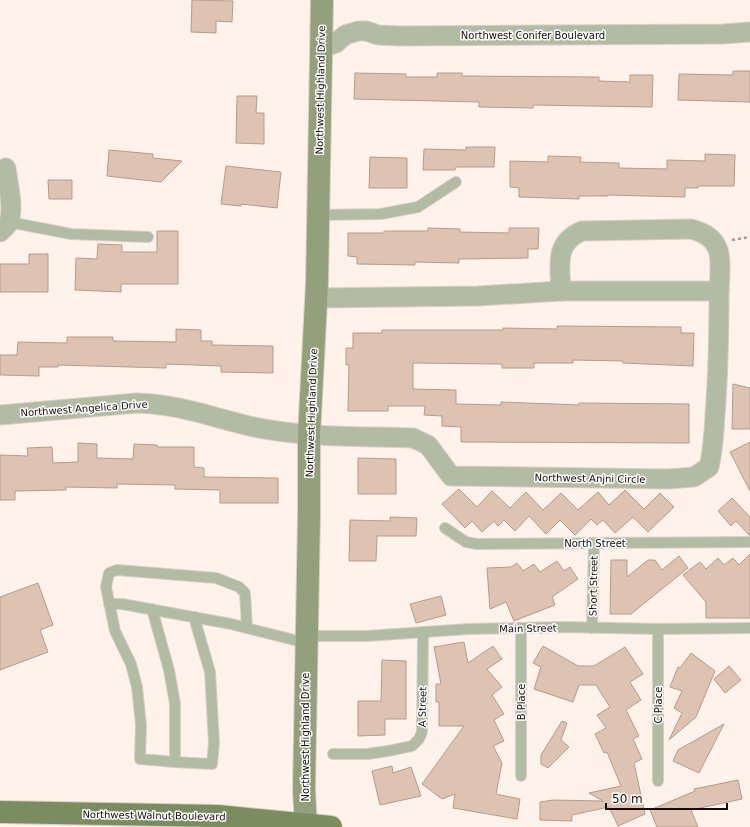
<svg xmlns="http://www.w3.org/2000/svg" width="750" height="827" font-family="'DejaVu Sans',sans-serif">
<style>
.building{fill:#dec3b2;stroke:#b69b8b}
.lines{fill:none;stroke-linecap:round;stroke-linejoin:round}
.lane-casing{stroke:#d9cdc6;stroke-width:12}
.street-casing{stroke:#d9cdc6;stroke-width:21}
.secondary-casing{stroke:#d9cdc6;stroke-width:24}
.primary-casing{stroke:#d9cdc6;stroke-width:24}
.path{stroke:#a39892;stroke-width:2.5;stroke-dasharray:3 3;stroke-linecap:butt}
.lane{stroke:#b2bca4;stroke-width:10}
.street{stroke:#b2bca4;stroke-width:19}
.secondary{stroke:#92a07c;stroke-width:22}
.primary{stroke:#7b8c60;stroke-width:22}
.labels{text-anchor:middle;stroke-width:3;stroke-linejoin:round;paint-order:stroke}
.street-label{font-size:10px;fill:#140b06;stroke:#fff}
</style>
<rect width="100%" height="100%" fill="#fef2eb"/>
<g class="building">
<polygon points="192,0 233,1 232,22 216,21 216,33 191,32"/>
<polygon points="733,71 750,71 750,102 678,100 679,74 733,75"/>
<polygon points="355,73 406,74 406,77 437,77 437,73 462,73 462,76 599,77 599,81 630,82 630,75 653,75 652,107 533,105 533,108 479,107 479,102 354,99"/>
<polygon points="237,96 257,96 256,113 264,113 264,144 236,143"/>
<polygon points="466,147 495,147 494,167 456,167 455,170 423,170 424,149 466,150"/>
<polygon points="109,150 153,154 153,158 182,161 161,182 107,176"/>
<polygon points="705,154 735,155 734,186 698,186 698,188 685,188 685,197 608,195 608,196 579,196 579,199 519,197 519,188 510,187 510,161 548,162 548,156 581,157 580,162 619,163 619,168 667,169 667,160 705,161"/>
<polygon points="370,157 407,158 407,188 369,188"/>
<polygon points="226,166 281,172 277,208 241,204 241,206 221,204"/>
<polygon points="48,180 72,180 72,199 49,199"/>
<polygon points="428,228 460,229 460,232 509,233 509,228 539,228 538,249 528,249 528,258 459,259 459,263 415,262 415,265 357,264 357,257 348,256 348,233 384,233 384,231 428,231"/>
<polygon points="157,231 178,231 178,284 121,284 121,292 75,290 76,258 97,259 98,244 122,245 122,252 157,252"/>
<polygon points="29,254 48,254 48,292 0,292 0,264 29,264"/>
<polygon points="557,326 681,327 681,333 694,333 693,366 623,363 623,361 573,360 573,363 534,363 534,368 502,368 502,364 413,363 413,389 456,390 456,404 501,405 501,402 579,405 579,403 689,404 689,443 461,442 461,427 442,426 442,416 424,415 425,406 388,406 388,411 348,411 349,365 346,365 346,348 353,348 353,333 382,333 382,330 503,330 503,328 557,329"/>
<polygon points="176,329 201,330 201,341 212,341 212,345 273,346 273,373 221,372 221,366 166,364 166,368 58,365 58,367 39,367 39,376 0,375 0,355 17,355 18,342 67,343 67,337 113,337 113,341 176,342"/>
<polygon points="733,384 750,388 750,429 732,429"/>
<polygon points="750,442 750,491 730,452"/>
<polygon points="78,443 97,444 97,458 133,459 134,444 157,445 157,447 194,447 194,467 204,468 204,477 278,478 278,503 220,503 220,490 175,489 175,485 117,484 117,488 66,487 66,490 15,491 15,500 0,500 0,455 28,456 27,448 52,447 53,463 78,462"/>
<polygon points="358,458 396,459 396,494 358,494"/>
<polygon points="459,489 477,507 492,491 510,508 526,492 543,510 561,493 578,510 598,492 609,505 625,490 644,509 660,493 674,507 648,532 633,517 615,533 603,520 597,525 591,519 575,535 560,520 546,534 529,516 515,531 504,520 498,526 494,521 482,532 472,521 465,528 442,504"/>
<polygon points="732,498 750,517 750,536 736,521 731,526 718,511"/>
<polygon points="390,517 417,518 416,536 377,536 376,561 349,561 350,520 390,521"/>
<polygon points="750,554 750,618 706,618 706,602 683,575 700,562 706,569 718,558 724,565 733,558 739,565"/>
<polygon points="679,556 688,568 631,614 610,614 611,560 627,560 627,577 648,560 655,560 662,570"/>
<polygon points="557,561 564,571 570,567 578,579 552,597 555,605 514,621 506,602 490,609 487,568 511,567 517,563 523,571 534,564 540,572"/>
<polygon points="38,583 53,625 40,630 48,652 0,670 0,597"/>
<polygon points="441,596 446,615 416,623 410,604"/>
<polygon points="464,642 468,663 493,646 502,659 487,669 502,687 492,695 504,714 494,720 504,741 493,746 502,763 496,794 520,799 517,819 453,808 455,794 442,799 422,784 464,726 439,726 439,702 436,702 436,684 441,684 434,647"/>
<polygon points="543,646 578,666 594,666 625,647 643,674 630,682 641,700 626,710 639,736 633,739 642,759 634,763 645,814 618,826 609,807 572,815 572,821 540,820 540,802 553,800 603,801 589,793 621,786 607,752 604,753 595,734 606,728 597,715 610,707 596,685 579,685 573,702 534,689 541,667 533,663"/>
<polygon points="691,653 715,671 696,717 669,740 682,713 674,708 682,691 670,687 678,667 680,668"/>
<polygon points="382,660 406,661 406,719 385,719 385,735 358,736 358,701 381,701"/>
<polygon points="729,666 741,680 725,693 714,679"/>
<polygon points="562,721 567,723 561,740 569,747 548,768 541,764 541,755"/>
<polygon points="724,724 699,773 673,761 678,750"/>
<polygon points="392,766 393,773 411,767 421,796 380,805 372,771"/>
<polygon points="738,780 742,799 691,810 698,827 657,827 650,810 695,791 694,789"/>
</g>
<g class="lines">
<g class="lane-casing">
<g id="lane">
<polyline points="318,215 381,214 418,207 456,182"/>
<polyline points="9,222 71,234 148,237"/>
<polyline points="445,528 466,542 477,544 750,542"/>
<polyline points="109,604 122,604 231,624 306,643"/>
<polyline points="152,609 169,670 175,704 175,762"/>
<polyline points="194,617 210,672 214,743 212,764 175,762 140,759 141,725 137,687 131,664 115,631 106,587 109,573 117,570 216,578 239,587 245,593 247,628"/>
<polyline points="521,628 521,776"/>
<polyline points="592,628 594,543"/>
<polyline points="658,629 658,781"/>
<polyline points="306,636 367,636 468,629 565,627 658,629 750,628"/>
<polyline points="333,754 367,754 388,751 412,746 419,739 422,732 423,633"/>
</g>
</g>
<g class="street-casing">
<g id="street">
<polyline points="321,48 336,43 345,35 358,31 366,31 378,35 401,36 723,34 750,32"/>
<path d="M 0,232 C 3,229 7,226 9,222 C 14,208 8,183 6,168"/>
<polyline points="316,298 478,296 561,291 719,291"/>
<path d="M 0,415 L 137,403 C 179,404 214,418 254,427 C 306,438 360,436 413,438 L 428,445 L 451,476 L 668,479 L 694,477 L 709,467 C 713,450 714,433 715,415 C 718,376 719,336 719,296 C 719,285 722,260 718,250 C 714,238 703,232 691,229 L 582,231 C 554,243 560,265 561,291"/>
</g>
</g>
<g class="secondary-casing">
<polyline id="secondary" points="306,827 304,789 309,516 309,435 317,283 322,0"/>
</g>
<g class="primary-casing">
<polyline id="primary" points="0,812 218,816 331,827"/>
</g>
<polyline class="path" points="732,240 750,237"/>
<use href="#lane" class="lane"/>
<use href="#street" class="street"/>
<use href="#secondary" class="secondary"/>
<use href="#primary" class="primary"/>
</g>
<g class="labels">
<g class="street-label">
<text x="533" y="39">Northwest Conifer Boulevard</text>
<text transform="translate(320 90) rotate(-89)" y="4">Northwest Highland Drive</text>
<text transform="translate(84 408) rotate(-4)" y="4">Northwest Angelica Drive</text>
<text transform="translate(311 413) rotate(-88)" y="4">Northwest Highland Drive</text>
<text transform="translate(590 478) rotate(1)" y="4">Northwest Anjni Circle</text>
<text x="595" y="547">North Street</text>
<text transform="translate(593 586) rotate(-89)" y="4">Short Street</text>
<text transform="translate(528 628) rotate(-1)" y="4">Main Street</text>
<text transform="translate(521 702) rotate(-90)" y="4">B Place</text>
<text transform="translate(658 705) rotate(-90)" y="4">C Place</text>
<text transform="translate(422 707) rotate(-89)" y="4">A Street</text>
<text transform="translate(305 737) rotate(-90)" y="4">Northwest Highland Drive</text>
<text transform="translate(154 815) rotate(1)" y="4">Northwest Walnut Boulevard</text>
</g>
</g>
<path d="M606 803v6h121v-6" fill="none" stroke="#140b06" stroke-width="2"/>
<text x="612" y="803" font-size="12" fill="#140b06" stroke="#ffffff" stroke-width="3" paint-order="stroke">50 m</text>
</svg>
